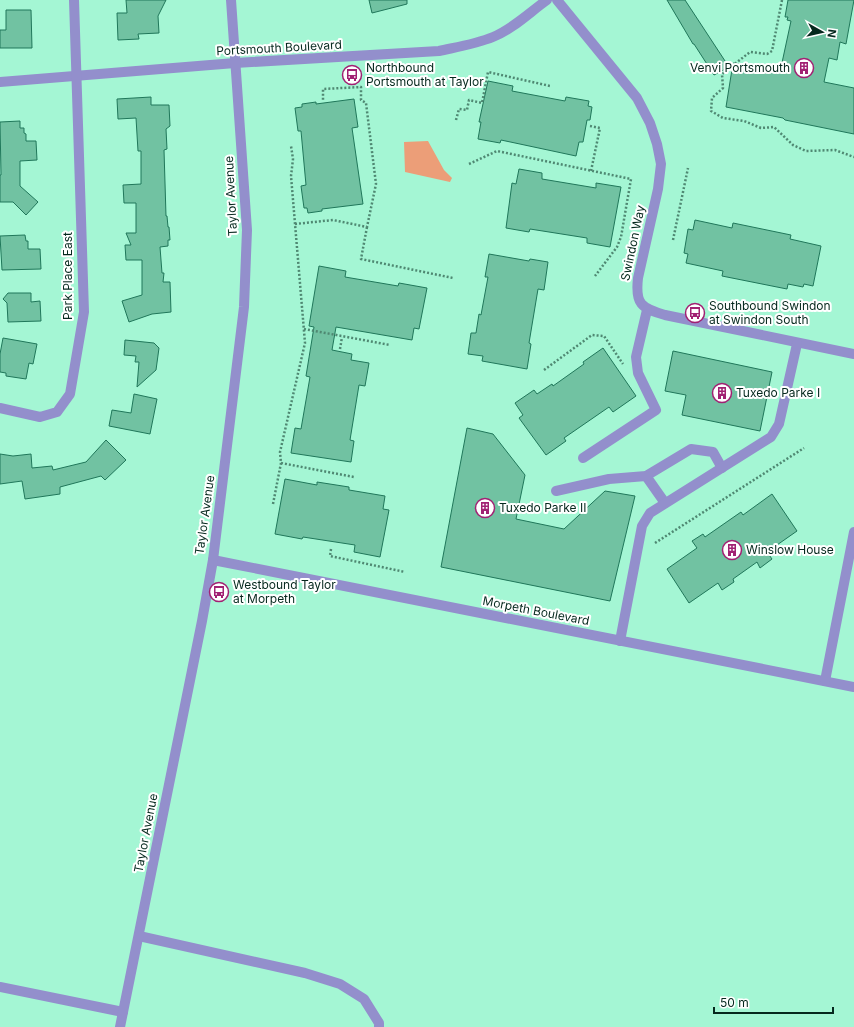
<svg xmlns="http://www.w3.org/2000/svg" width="854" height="1027" font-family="Inter,sans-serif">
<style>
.green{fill:#ec9e78}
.building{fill:#71c2a2;stroke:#20775a}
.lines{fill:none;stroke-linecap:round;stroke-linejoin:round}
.path{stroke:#4f8872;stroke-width:2.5;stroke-dasharray:2 2;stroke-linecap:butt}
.minor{stroke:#938fcc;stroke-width:10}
.labels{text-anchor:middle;stroke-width:4;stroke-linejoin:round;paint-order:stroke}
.street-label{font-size:12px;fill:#05281d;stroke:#fff}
.poi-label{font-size:12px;fill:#05281d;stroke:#fff;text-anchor:start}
</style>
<rect width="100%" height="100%" fill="#a4f6d4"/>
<polygon class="green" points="428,141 444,170 452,178 450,182 405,172 404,142"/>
<g class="building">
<polygon points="126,0 166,0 158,16 159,33 138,34 139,39 118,40 117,13 127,13"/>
<polygon points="369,0 407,0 407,4 372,13"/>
<polygon points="667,0 685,0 729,67 714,75 694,44 693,44"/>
<polygon points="788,0 854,0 846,44 840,42 837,60 829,58 824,82 854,88 854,134 785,120 783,118 726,107 733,63 780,72 791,21 787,20 788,17 785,17"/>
<polygon points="6,10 31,10 32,48 0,48 0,30 6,30"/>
<polygon points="488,81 513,86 512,91 565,101 566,97 589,101 588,106 592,107 590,120 587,120 583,142 579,142 576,156 501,140 500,143 478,139 481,122 479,122"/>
<polygon points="151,97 151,105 169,105 170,126 166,129 167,149 164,150 166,216 167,216 168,227 169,227 170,240 168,240 168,246 160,247 162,273 164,273 163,282 170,282 171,312 152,314 129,322 122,301 142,295 142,260 126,260 125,245 131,245 126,233 136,233 136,203 124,203 123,185 141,184 141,151 138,151 136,118 118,119 117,99"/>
<polygon points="354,99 358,127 352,128 363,204 322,209 322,211 308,213 307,208 304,208 301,186 306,185 301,131 298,131 295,108 302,107 302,104 316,102 316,104"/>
<polygon points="20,121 20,128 24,128 24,133 26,134 26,141 36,141 37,160 20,161 20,186 38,202 26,215 13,202 0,202 0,175 1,175 0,122"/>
<polygon points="519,169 542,173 542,179 596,188 596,183 621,187 610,247 587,243 587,238 530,229 529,232 506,228 512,183 516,184"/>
<polygon points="695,220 732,228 733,223 791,235 790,239 821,246 813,286 804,284 803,287 788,284 787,289 722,276 723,271 686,263 688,254 684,253 688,229 693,230"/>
<polygon points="25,235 26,241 28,241 28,249 40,249 41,269 2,270 0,236"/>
<polygon points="489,254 529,261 530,259 548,262 544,290 538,289 529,343 531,344 527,369 482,361 483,356 468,354 471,333 476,333 479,314 481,315 488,277 485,277"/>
<polygon points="319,266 346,271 345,277 398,286 399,283 427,288 419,329 414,328 412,340 336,327 332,350 352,354 351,360 369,363 365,386 359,385 350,440 354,441 351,462 291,453 295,428 301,429 310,377 306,376 314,327 309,326"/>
<polygon points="8,293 31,293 31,302 40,301 41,321 8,322 7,303 3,299"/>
<polygon points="3,338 37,344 33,364 29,363 26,379 6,376 6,373 0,372 0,354"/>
<polygon points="125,340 154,343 159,348 156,370 137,387 139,362 135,362 136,356 124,355"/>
<polygon points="603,348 636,396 613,412 609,407 564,438 566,441 546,455 519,418 523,415 515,403 534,390 537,394 552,384 553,386 584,364 583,362"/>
<polygon points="673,351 772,372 760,431 682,415 686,395 665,391"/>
<polygon points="134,394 157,399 150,434 109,426 112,410 131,413"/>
<polygon points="467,428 493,434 525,475 516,519 564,529 605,491 635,496 610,601 441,567"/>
<polygon points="106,440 126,460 105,480 101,476 60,487 60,494 25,499 22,481 0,484 0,454 13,456 31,454 32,468 52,466 53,470 86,462"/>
<polygon points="285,479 317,485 317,482 349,487 349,490 385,496 383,509 389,510 380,557 354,552 355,545 303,537 302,539 275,534"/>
<polygon points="772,494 797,531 767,552 772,559 760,568 757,562 733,579 734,582 722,590 718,583 689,603 667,569 697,548 692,541 703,534 705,537 741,512 743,515"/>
</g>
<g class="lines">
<g class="path">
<polyline points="782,0 772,51 767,54 750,52 722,74 723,88 712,98 711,111 723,118 744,121 761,128 774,127 793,145 806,151 835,150 854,157"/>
<polyline points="456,120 459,109 467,110 469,100 482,103 488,72 550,86"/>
<polyline points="590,126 600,128 591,171"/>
<polyline points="469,164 497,151 631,179 621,237 617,247 595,276"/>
<polyline points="295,224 333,220 367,227 376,184 366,103 361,100 361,87 323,89 323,100"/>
<polyline points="367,227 361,259 453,278"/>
<polyline points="673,240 688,168"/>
<polyline points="304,329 390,345"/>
<polyline points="340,349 342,337"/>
<polyline points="544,370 592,335 604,336 623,364"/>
<polyline points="281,463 354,477"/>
<polyline points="273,504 281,463 280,452 305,343 291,176 293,159 291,146"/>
<polyline points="655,543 804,448"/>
<polyline points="331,549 330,556 405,572"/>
</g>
<g class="minor">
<path d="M 557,0 L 637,98 L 650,123 L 657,144 L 661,164 L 658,189 L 638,278 C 635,304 641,308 665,315 L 854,354"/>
<path d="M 0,82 L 235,63 L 439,51 C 457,47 476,44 493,37 C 513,29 530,12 547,0"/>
<polyline points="0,408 40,417 57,412 70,394 84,312 74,0"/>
<polyline points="583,458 656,410 638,373 636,357 647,310"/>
<polyline points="646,476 665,503"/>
<polyline points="556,491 609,479 646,476 691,449 713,452 722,468"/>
<polyline points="213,560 854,687"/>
<polyline points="620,641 642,526 650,513 771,437 779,424 797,344"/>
<polyline points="825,681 854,532"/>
<polyline points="139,936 305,973 340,984 364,999 379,1023 379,1027"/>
<polyline points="0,987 123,1012"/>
<polyline points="120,1027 202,621 213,560 244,307 247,230 231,0"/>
</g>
</g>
<defs>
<g id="building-ring" transform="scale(1)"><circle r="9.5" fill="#fff" stroke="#a12173" stroke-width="1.5"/><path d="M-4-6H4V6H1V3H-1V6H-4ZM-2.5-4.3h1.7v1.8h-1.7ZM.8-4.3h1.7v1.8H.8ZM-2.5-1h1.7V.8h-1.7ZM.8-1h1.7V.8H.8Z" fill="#a12173"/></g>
<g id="bus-ring" transform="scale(1)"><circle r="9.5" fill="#fff" stroke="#a12173" stroke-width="1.5"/><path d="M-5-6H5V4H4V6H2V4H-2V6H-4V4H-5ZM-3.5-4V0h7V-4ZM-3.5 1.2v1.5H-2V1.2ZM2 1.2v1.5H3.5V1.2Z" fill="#a12173"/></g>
</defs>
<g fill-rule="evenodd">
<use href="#building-ring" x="804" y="68"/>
<use href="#bus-ring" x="352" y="75"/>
<use href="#bus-ring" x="695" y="313"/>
<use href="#building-ring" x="722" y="393"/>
<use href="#building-ring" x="485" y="508"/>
<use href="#building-ring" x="732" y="550"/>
<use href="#bus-ring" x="219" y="592"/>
</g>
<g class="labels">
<g class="street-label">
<text transform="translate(279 48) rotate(-3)" y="4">Portsmouth Boulevard</text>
<text transform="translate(231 196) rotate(-93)" y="4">Taylor Avenue</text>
<text transform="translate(633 243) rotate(-78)" y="4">Swindon Way</text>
<text transform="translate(68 276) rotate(-90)" y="4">Park Place East</text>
<text transform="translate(205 515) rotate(-82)" y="4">Taylor Avenue</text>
<text transform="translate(536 611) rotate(11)" y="4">Morpeth Boulevard</text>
<text transform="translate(146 833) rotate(-79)" y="4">Taylor Avenue</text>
</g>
<g class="poi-label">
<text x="366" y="72">Northbound<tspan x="366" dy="14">Portsmouth at Taylor</tspan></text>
<text x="790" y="72" text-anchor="end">Venvi Portsmouth</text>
<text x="709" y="310">Southbound Swindon<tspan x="709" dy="14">at Swindon South</tspan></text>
<text x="736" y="397">Tuxedo Parke I</text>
<text x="499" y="512">Tuxedo Parke II</text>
<text x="746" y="554">Winslow House</text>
<text x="233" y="589">Westbound Taylor<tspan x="233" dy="14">at Morpeth</tspan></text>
</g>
</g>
<g transform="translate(822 32) rotate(98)" stroke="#ffffff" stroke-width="3" paint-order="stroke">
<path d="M0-3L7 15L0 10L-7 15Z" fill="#05281d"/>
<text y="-6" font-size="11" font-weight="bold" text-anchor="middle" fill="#05281d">N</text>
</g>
<path d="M714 1007v6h119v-6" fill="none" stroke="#05281d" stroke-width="2"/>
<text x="720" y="1007" font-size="12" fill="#05281d" stroke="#ffffff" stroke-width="3" paint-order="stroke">50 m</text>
</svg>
